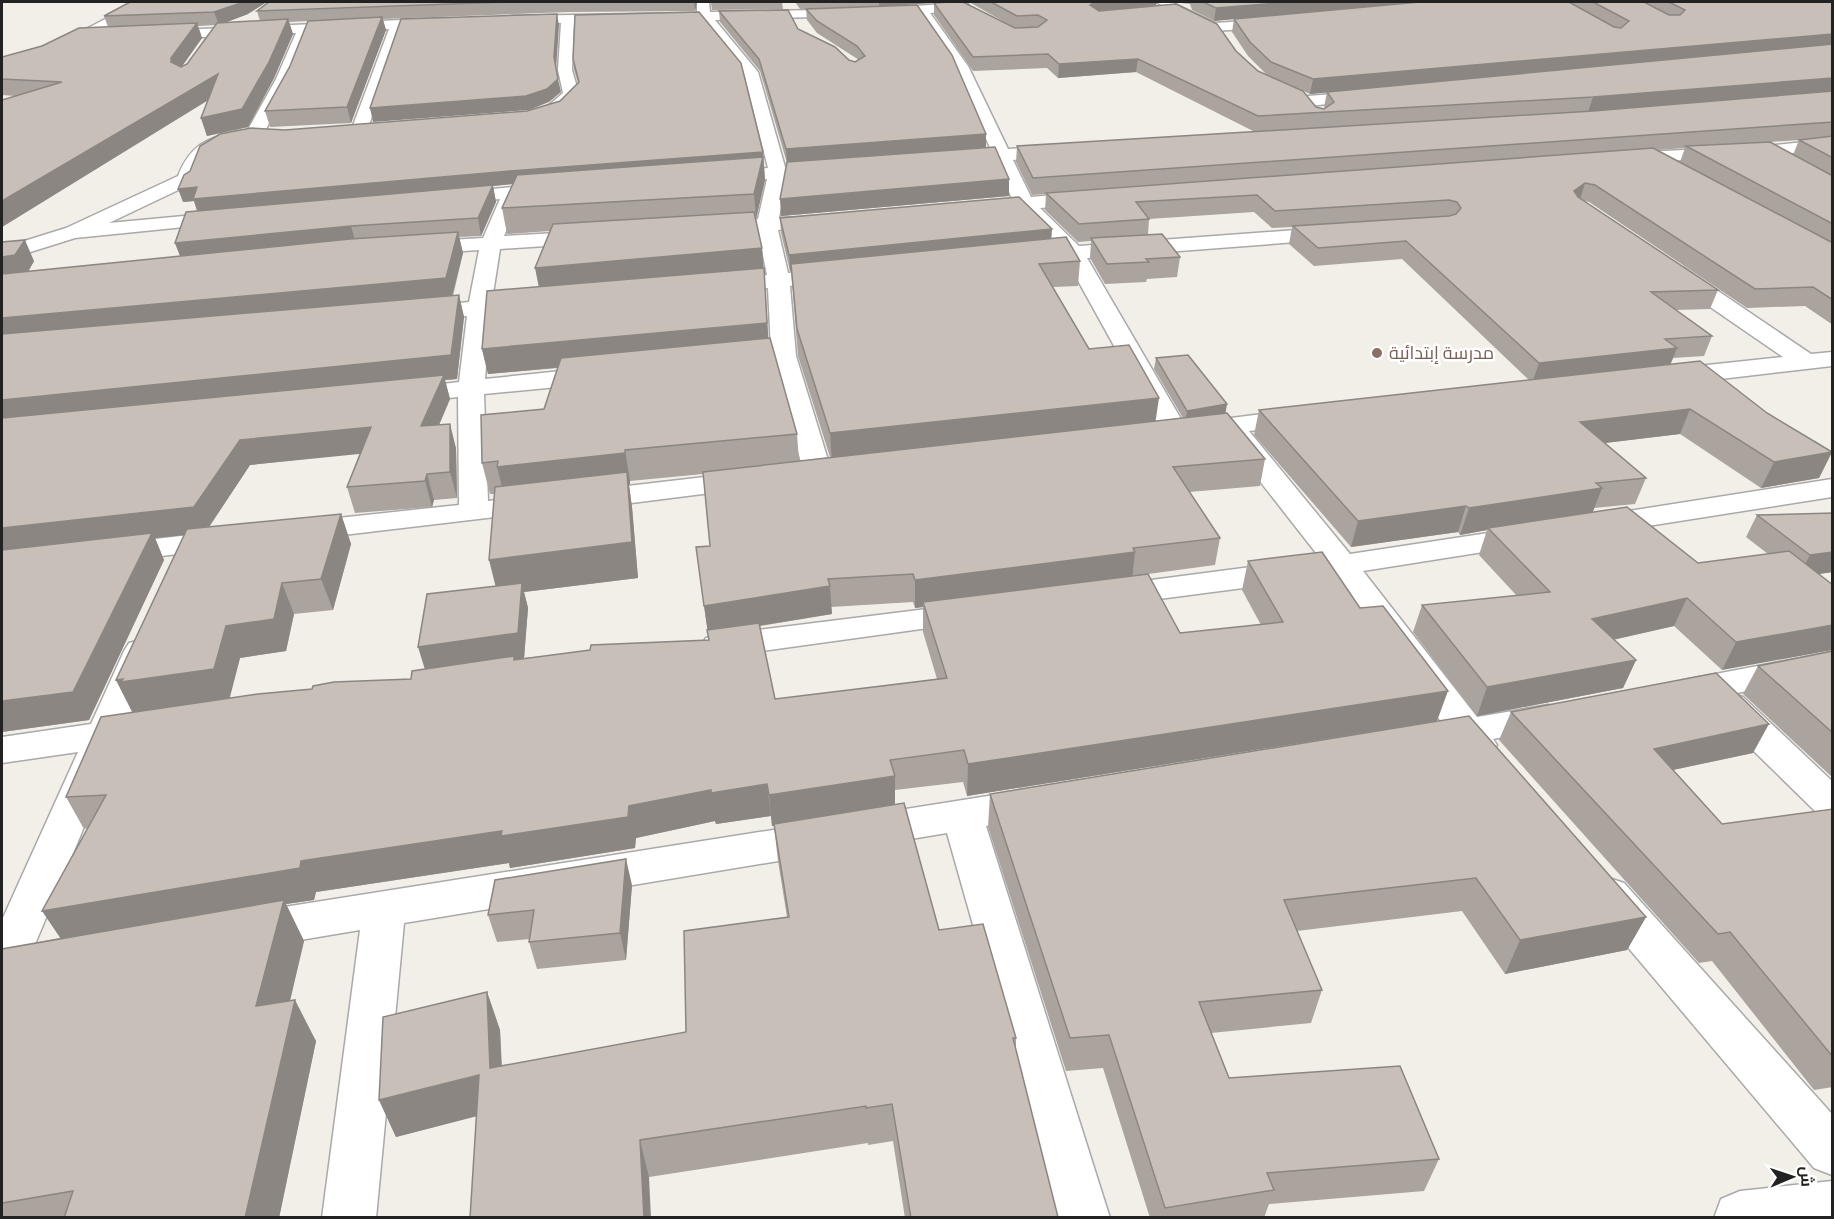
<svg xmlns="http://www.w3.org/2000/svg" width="1834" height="1219" font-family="Signika,Cairo,sans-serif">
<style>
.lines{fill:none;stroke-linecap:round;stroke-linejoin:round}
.street-casing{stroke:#a9a9a9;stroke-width:3}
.street{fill:#fff;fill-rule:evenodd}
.wall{fill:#aba49e;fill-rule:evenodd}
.shaded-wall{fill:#8b8681}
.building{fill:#c7bfb8;stroke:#8b8681;stroke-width:1.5}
.education-dot{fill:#8d6e63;stroke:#fff;stroke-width:2}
.labels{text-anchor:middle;stroke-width:5;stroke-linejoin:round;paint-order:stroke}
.far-education-label{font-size:18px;fill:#785e54;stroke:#fff;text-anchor:start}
</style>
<rect width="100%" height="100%" fill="#f2efe9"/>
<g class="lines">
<g class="street-casing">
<g id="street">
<polygon points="138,2 153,2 48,60 2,73 2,64 38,54"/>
<path d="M 697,2 L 709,2 L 710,12 L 879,9 L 966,2 L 970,7 L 969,10 L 930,13 L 968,66 L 1008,149 L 1062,146 L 1071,151 L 1062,156 L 1013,160 L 1031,197 L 1089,192 L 1099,198 L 1089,204 L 1040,208 L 1079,246 L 1336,227 L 1343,229 L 1346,233 L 1343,237 L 1336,239 L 1087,258 L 1184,424 L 1302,409 L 1311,411 L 1315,417 L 1311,423 L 1249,431 L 1350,554 L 1528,527 L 1539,530 L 1543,536 L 1539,542 L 1528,545 L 1363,571 L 1477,717 L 1548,705 L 1561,708 L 1566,717 L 1561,726 L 1493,739 L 1497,745 L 1491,754 C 1477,758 1468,759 1459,746 L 1436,750 L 1423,746 L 1417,737 L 1423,728 L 1442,723 L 1334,576 L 1113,605 L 1102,602 L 1097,595 L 1102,588 L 1113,585 L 1320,558 L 1223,434 C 1204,437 1183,442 1165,438 L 1066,259 L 1021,260 L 1017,256 L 1021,252 L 1057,248 L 1020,210 L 975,211 L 972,207 L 975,203 L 1012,199 L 996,161 L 954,163 L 945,158 L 954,153 L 991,150 L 954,66 L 918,14 L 715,20 L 758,72 L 785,167 L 828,164 L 837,169 L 828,174 L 786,178 L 779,218 L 833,216 L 836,220 L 833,224 L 778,230 L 788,273 L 836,268 L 844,270 L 847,275 L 844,280 L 790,286 L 796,356 L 832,473 L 828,479 L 818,482 L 808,479 L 804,473 L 774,364 L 732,368 L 723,366 L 720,361 L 723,356 L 771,350 L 768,288 L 721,293 L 713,291 L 710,286 L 713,281 L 767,275 L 758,231 L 713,235 L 706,233 L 703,229 L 706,225 L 713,223 L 758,219 L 767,179 L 721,183 L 712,177 L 721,171 L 768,168 L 744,73 L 701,20 L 574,23 L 572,70 L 579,94 C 568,108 549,122 531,117 L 529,114 L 531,111 L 548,106 L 563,93 L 558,70 L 561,23 L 511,24 L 504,20 L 511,16 L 697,13 Z"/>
<polygon points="1156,2 1171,2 1215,23 1277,19 1284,23 1277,27 1214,31"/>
<polygon points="445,18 452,22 450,25 402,28 368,128 360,133 352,128 389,29 310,32 292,79 264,133 255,138 246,133 276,79 296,33 158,39 151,35 158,31"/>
<polygon points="1371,91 1377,93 1379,96 1377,99 1308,106 1300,101 1308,96"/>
<path d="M 238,131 L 244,132 L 247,136 L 244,140 L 210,152 L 193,183 L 109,223 L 227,212 L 234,214 L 237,218 L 234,222 L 75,238 L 2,261 L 2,248 L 66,228 L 178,176 C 190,145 207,138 238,131 Z"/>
<polygon points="1832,139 1832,149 1767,156 1622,163 1613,158 1622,153 1767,146"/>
<polygon points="553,183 560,185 562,189 560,193 520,198 504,236 592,231 599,233 602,237 599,241 592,243 500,249 492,300 529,296 537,298 540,303 537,308 490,313 485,379 600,367 609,370 613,375 609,380 600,383 484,394 488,501 536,496 546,499 551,505 546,511 301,540 290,537 286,531 290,525 301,522 459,505 458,397 403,403 394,400 390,395 394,390 459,382 467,316 419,320 411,318 407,313 411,308 469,302 479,250 416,254 409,252 406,248 409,244 416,242 483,238 500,199 449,204 442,202 439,198 442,194"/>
<polygon points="1676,266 1684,268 1811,354 1832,352 1832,366 1670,385 1661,382 1657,377 1661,372 1670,369 1783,357 1668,278 1665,273 1668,268"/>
<polygon points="748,472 758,475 762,481 758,487 584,509 574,506 569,500 574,494 584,491"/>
<polygon points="1832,479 1832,497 1597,534 1586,531 1582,525 1586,519 1597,516"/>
<polygon points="223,531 234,533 238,540 234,547 113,562 102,560 97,553 102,546 113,544"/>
<polygon points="967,604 979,607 984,614 979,621 718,657 706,654 701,646 706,638 718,635"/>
<polygon points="141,640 153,643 158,651 130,718 138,717 151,721 157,730 151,739 118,746 25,968 18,981 2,987 2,920 78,752 2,763 2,737 91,724 124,651 129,643"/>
<polygon points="1832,652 1832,674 1732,694 1743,697 1832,781 1832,819 1818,814 1717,715 1712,706 1718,697 1684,704 1671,700 1666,692 1671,684 1684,680"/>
<polygon points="1033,789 1047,794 1053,804 1047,814 986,826 1110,1218 1056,1218 947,833 404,923 376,1218 322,1218 360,930 252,948 237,943 230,930 237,917 252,912"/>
<polygon points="1609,878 1624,883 1832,1114 1832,1175 1814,1168 1594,907 1588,895 1594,883"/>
<polygon points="1832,1181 1832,1218 1714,1218 1721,1199 1740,1191"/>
</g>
</g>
<use href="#street" class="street"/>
</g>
<g class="wall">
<path d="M 130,2 L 248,14 L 224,23 L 260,21 L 257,11 L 269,2 L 697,2 L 695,11 L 568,12 L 383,19 L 386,30 L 351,123 L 270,127 L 265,111 L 290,66 L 308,21 L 289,22 L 293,34 L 274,78 L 248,127 L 207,136 L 201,118 L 208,100 L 2,227 L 2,100 L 15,96 L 2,95 L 2,57 L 108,27 L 104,16 ZM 216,25 L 187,64 L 182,66 L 202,38 L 198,26 Z"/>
<polygon points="711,2 782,2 783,9 712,10"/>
<polygon points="795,2 944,2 885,6 986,148 1009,179 1009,196 781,216 787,163 760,71 720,22 719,11 798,29 849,60 855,62 859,60 817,33 807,20 806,9 846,8 800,9"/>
<path d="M 969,2 L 1157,2 L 1156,5 L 1236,51 L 1258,71 L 1268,76 L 1248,56 L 1232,32 L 1234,19 L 1250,17 L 1214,21 L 1192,10 L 1190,4 L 1171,2 L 1833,2 L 1833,325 L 1805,306 L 1747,308 L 1589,202 L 1585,201 L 1718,290 L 1710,309 L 1676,310 L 1712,336 L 1704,356 L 1673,358 L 1670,364 L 1767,413 L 1832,452 L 1819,478 L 1761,488 L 1680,434 L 1605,443 L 1646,478 L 1635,504 L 1594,508 L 1593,512 L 1698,563 L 1768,554 L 1746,537 L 1757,515 L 1833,513 L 1833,572 L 1818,574 L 1722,670 L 1674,626 L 1613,640 L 1636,660 L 1623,688 L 1477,716 L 1413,632 L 1422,605 L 1517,596 L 1479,555 L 1487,530 L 1460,535 L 1458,532 L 1351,547 L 1254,435 L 1259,410 L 1529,380 L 1402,259 L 1314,266 L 1289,244 L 1292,227 L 1272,228 L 1254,212 L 1149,219 L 1148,235 L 1180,257 L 1177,277 L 1147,279 L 1146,282 L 1105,284 L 1090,258 L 1091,241 L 1078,242 L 1045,210 L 1046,194 L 1032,195 L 1016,162 L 1017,146 L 1255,132 L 1136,72 L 1058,78 L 1047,68 L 973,71 L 934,15 L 934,3 L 1015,28 ZM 1281,81 L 1310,94 L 1327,92 L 1324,107 L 1325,108 L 1324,109 L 1316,107 ZM 1799,140 L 1793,155 L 1756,143 ZM 1685,148 L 1680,162 L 1657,150 Z"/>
<path d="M 573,59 L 763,152 L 765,180 L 756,219 L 762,248 L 768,338 L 797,434 L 799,461 L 830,457 L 798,356 L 791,270 L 790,271 L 781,233 L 780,218 L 1051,238 L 1080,261 L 1078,286 L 1053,287 L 1089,349 L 1156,421 L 1183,418 L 1154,369 L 1156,358 L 1227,404 L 1225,413 L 1265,459 L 1260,486 L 1189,492 L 1220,538 L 1215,565 L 1148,574 L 1180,633 L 1261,625 L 1242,590 L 1248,561 L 1360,608 L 1437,721 L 1646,917 L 1627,950 L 1505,974 L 1462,911 L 1297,931 L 1322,990 L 1311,1023 L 1211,1033 L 1229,1078 L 1439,1159 L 1424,1191 L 1269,1204 L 1264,1218 L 1150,1218 L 1103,1068 L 1066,1071 L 988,827 L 990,794 L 1337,737 L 967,796 L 963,782 L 895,790 L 895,804 L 939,930 L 1016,1038 L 1016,1049 L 1058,1218 L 905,1218 L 893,1141 L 868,1145 L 868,1143 L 649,1177 L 476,1116 L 396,1137 L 379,1100 L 487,992 L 500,1030 L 502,1066 L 686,1032 L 787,917 L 778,861 L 774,826 L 772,826 L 771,816 L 716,824 L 715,821 L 636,838 L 635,848 L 510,868 L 509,863 L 316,892 L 314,900 L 286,904 L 304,941 L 290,1001 L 316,1041 L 279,1218 L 2,1218 L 2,949 L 60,938 L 88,828 L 84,829 L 66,797 L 132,712 L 116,680 L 185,535 L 155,538 L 164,560 L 89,720 L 2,732 L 2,242 L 34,261 L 28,272 L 180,256 L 175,243 L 197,211 L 194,201 L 183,202 L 285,130 L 527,111 L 560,101 L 578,83 L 574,70 ZM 513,184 L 502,208 L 507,234 L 550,231 L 539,287 L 482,349 L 488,374 L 558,368 L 544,409 L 482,463 L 490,494 L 494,494 L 496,586 L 425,669 L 411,679 L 229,698 L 240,658 L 286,651 L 294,614 L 333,610 L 351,544 L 341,514 L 209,527 L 250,465 L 360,453 L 347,487 L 355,513 L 432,507 L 434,500 L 457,498 L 456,448 L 439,425 L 450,399 L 445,380 L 457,379 L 464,317 L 459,295 L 453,296 L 463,253 L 459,237 L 481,236 L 496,202 L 493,186 ZM 703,474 L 710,546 L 696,547 L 709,640 L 524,658 L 528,608 L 524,592 L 638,578 L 632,507 L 629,485 L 630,484 L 630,481 ZM 913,602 L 915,608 L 923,607 L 923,632 L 937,679 L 775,699 L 760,626 L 832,614 L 831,607 Z"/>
<polygon points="1833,651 1833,778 1743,694 1758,666"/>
<polygon points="1511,712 1753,753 1673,770 1722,824 1833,809 1833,1087 1814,1090 1712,961 1699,963 1499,740"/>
<polygon points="632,885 626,960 537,969 529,942 530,939 497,942 488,915"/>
</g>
<g class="shaded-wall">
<polygon points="244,2 267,2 248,14 219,25 214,12"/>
<polygon points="694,2 697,2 695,11"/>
<polygon points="879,2 944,2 879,7"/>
<polygon points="1095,2 1157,2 1156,5 1098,11 1090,5"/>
<polygon points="1290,2 1424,2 1214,21 1216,8"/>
<polygon points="557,14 559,25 556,70 554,57"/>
<polygon points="382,17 386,30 351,123 347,107"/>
<polygon points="288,19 293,34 274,78 248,127 207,136 201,118"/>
<polygon points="197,23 202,38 176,75 171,58"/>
<polygon points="1833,34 1832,47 1310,94 1313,79"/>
<polygon points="1138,59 1136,72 1058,78 1059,64"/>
<polygon points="218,74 223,91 2,227 2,201"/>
<polygon points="1833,78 1833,91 1588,112 1593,97"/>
<polygon points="558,79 561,92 549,102 529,110 373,122 370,108"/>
<polygon points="986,134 986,148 787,164 786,149"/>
<polygon points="763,152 765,180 756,219 754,194 513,184 493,186 496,202 481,236 478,218 198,213 194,201 183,202 178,189 197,187 510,171"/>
<polygon points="1009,179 1009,196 781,216 780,199"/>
<polygon points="1585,183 1580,200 1574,191"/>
<polygon points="351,226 356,244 182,261 175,243"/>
<polygon points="1052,229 1051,244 790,271 789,255"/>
<polygon points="458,232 463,253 451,300 2,342 2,318"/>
<polygon points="25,240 34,261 25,277 2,279 2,257"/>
<polygon points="762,248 764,273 540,293 535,268"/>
<polygon points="764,268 769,348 488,374 482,349"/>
<polygon points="459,295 464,317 457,379 445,380 450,399 428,451 421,426 2,426 2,400"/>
<polygon points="1677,348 1669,368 1532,383 1539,363"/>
<polygon points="1159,398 1155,425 832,462 830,433"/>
<polygon points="1227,404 1225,416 1185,423 1187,411"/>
<polygon points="1690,409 1680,434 1571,447 1580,422"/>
<polygon points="450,424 456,448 457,498 450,472"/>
<polygon points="371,427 379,452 250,465 205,533 155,538 164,560 89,720 2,732 2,528 240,440"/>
<polygon points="625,450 630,481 630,484 629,485 632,507 638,578 524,592 528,608 524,659 426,673 418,647 498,596 489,560 505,499 497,467"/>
<polygon points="1832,452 1819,478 1761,488 1774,462"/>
<polygon points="427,474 434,500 432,507 425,481"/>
<polygon points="1602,488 1592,514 1488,528 1487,530 1460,535 1469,508"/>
<polygon points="1466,506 1458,532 1351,547 1358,521"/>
<polygon points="341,514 351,544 333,610 321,579"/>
<polygon points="1135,552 1132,580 923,602 923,607 915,608 915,580"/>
<polygon points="1833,552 1833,572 1798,577 1810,555"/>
<polygon points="282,583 294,614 286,651 240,658 229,701 133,713 116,680 226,626"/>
<polygon points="830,586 832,614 708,634 704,606"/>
<polygon points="1687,598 1674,626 1580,647 1592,619"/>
<polygon points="1833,625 1833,650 1722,670 1736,642"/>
<polygon points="1636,660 1623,688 1477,716 1487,687"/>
<polygon points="1448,691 1437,721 967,796 968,764"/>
<polygon points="1769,724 1753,753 1639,777 1654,749"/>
<polygon points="895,776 895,807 772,826 769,795"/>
<polygon points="767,784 771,816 716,824 715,821 636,838 635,848 510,868 509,863 316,892 314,900 286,904 304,941 279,1047 256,1006 63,942 42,911 301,861 629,806 711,790"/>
<polygon points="626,859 632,885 626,960 620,933"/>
<polygon points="1646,917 1627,950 1505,974 1520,940"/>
<polygon points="487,992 500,1030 503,1105 490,1068"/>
<polygon points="295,1000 316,1041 279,1218 245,1218"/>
<polygon points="479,1075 493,1112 396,1137 379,1100"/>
<polygon points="640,1140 649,1177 651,1218 644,1218"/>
</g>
<g class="building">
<polygon points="130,2 244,2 214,12 104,16"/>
<polygon points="269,2 507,2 257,11"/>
<polygon points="951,2 963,2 1015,28 1038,27 1047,20 1038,15 1017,16 991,2 1095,2 1090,5 1099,11 1176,4 1217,24 1236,51 1258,71 1303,91 1316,107 1324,109 1334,102 1327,92 1833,44 1833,78 1593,97 1258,116 1138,59 1059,64 1048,54 973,57 934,3"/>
<polygon points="1203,2 1290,2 1216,8"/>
<polygon points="1420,2 1569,2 1614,27 1621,28 1629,21 1593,2 1644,2 1669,15 1680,15 1685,10 1669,2 1833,2 1833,34 1313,79 1271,62 1250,42 1234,19"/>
<polygon points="917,5 952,55 986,134 786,149 759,59 719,11 788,10 798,29 835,47 849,60 855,62 865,56 857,46 817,21 806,9"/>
<polygon points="699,12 741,63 763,152 510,171 193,199 197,187 178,189 184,175 190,171 200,146 220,134 251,128 285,130 527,111 560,101 579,82 573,59 575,15"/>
<polygon points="557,14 554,57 558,79 547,89 526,96 370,108 401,19"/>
<polygon points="382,17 347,107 265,111 290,66 308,21"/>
<polygon points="288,19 269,62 242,109 201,118 218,74 2,201 2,100 62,82 2,79 2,57 42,46 79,28 197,23 171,58 171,62 181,67 187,64 217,23"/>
<polygon points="1833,91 1833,122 1033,178 1017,146 1593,111"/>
<polygon points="1833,136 1833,158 1799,140"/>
<polygon points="1770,142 1833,176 1833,224 1686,146"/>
<polygon points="995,147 1009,179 780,199 787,162"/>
<polygon points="1653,148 1833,243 1833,300 1813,287 1755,289 1595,185 1585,183 1574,191 1578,197 1718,290 1651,292 1712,336 1665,339 1677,348 1539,363 1406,241 1318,248 1293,226 1449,216 1456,214 1461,208 1457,202 1449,200 1275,211 1257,195 1136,202 1149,219 1079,224 1046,193"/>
<polygon points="763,157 754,194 502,208 517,175"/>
<polygon points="493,185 478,218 351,226 175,243 186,212"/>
<polygon points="1019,197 1052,229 789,255 780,218"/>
<polygon points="754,212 762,248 535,268 553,224"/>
<polygon points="458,232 446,278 2,318 2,274 350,239"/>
<polygon points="1162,234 1180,257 1146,259 1149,262 1107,264 1091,238"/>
<polygon points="1066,237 1080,261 1039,264 1089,349 1129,345 1159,398 830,433 797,329 791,264"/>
<polygon points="25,240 15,255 2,257 2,242"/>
<polygon points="764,268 767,323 482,349 487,291"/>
<polygon points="459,295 451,355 2,400 2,334"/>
<polygon points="770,338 797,434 625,450 625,453 497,467 498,461 482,463 481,415 544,409 561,358"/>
<polygon points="1188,355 1227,404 1187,411 1156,358"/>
<polygon points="1700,361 1767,413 1832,452 1774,462 1690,409 1580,422 1646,478 1596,483 1602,488 1469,508 1466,506 1358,521 1259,410"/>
<polygon points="444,375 421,426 450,424 450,472 427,474 425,481 347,487 371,427 240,440 194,507 2,528 2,418"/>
<polygon points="1227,413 1265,459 1173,467 1220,538 1133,548 1135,552 915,580 913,574 828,579 830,586 704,606 696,547 710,546 703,472"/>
<polygon points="627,472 632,542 489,560 495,487"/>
<polygon points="1627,507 1698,563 1789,551 1833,585 1833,625 1736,642 1687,598 1592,619 1636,660 1487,687 1422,605 1550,592 1488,528"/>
<polygon points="1833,513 1833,552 1810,555 1757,515"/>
<polygon points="341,514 321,579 282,583 274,619 226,626 214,669 121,682 123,679 116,680 187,529"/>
<polygon points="152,533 73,692 2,701 2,550"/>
<polygon points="1322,552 1360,608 1383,606 1448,691 968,764 964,750 890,760 895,776 769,795 767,784 711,793 711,790 629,806 628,817 501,836 502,831 301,861 300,868 42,911 106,795 66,797 101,717 258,694 312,689 313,686 334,682 411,679 412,671 514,656 514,660 590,650 591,645 709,640 707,630 759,623 775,699 947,678 923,602 1148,574 1180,633 1283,622 1248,561"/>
<polygon points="522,583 518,633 418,647 427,594"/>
<polygon points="1833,651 1833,733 1758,666"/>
<polygon points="1716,673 1769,724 1654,749 1722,824 1833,809 1833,1057 1730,932 1718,934 1511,712"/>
<polygon points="1469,716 1646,917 1520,940 1476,878 1284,900 1322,990 1199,1002 1229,1078 1400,1066 1439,1159 1267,1173 1274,1190 1165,1208 1109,1035 1070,1038 990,794"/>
<polygon points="904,803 939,930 983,924 1016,1038 1013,1038 1058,1217 911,1218 892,1104 866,1108 866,1106 640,1140 644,1218 470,1218 479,1075 379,1100 383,1017 487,992 490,1068 686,1032 684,931 789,917 774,824"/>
<polygon points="626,859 620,933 529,942 534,910 488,915 495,880"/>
<polygon points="284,900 256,1006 295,1000 245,1218 64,1218 73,1191 2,1203 2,949"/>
</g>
<circle class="education-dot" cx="1377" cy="353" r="6"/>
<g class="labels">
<g class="far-education-label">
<text x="1389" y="359">مدرسة إبتدائية</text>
</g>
</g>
<rect width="1834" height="1219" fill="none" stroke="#222222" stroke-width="6"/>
<g transform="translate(1792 1177) rotate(88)" stroke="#ffffff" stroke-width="4.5" paint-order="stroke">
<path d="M0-4.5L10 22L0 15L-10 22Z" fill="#222222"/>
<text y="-9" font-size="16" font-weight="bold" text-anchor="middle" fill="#222222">ش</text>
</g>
</svg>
